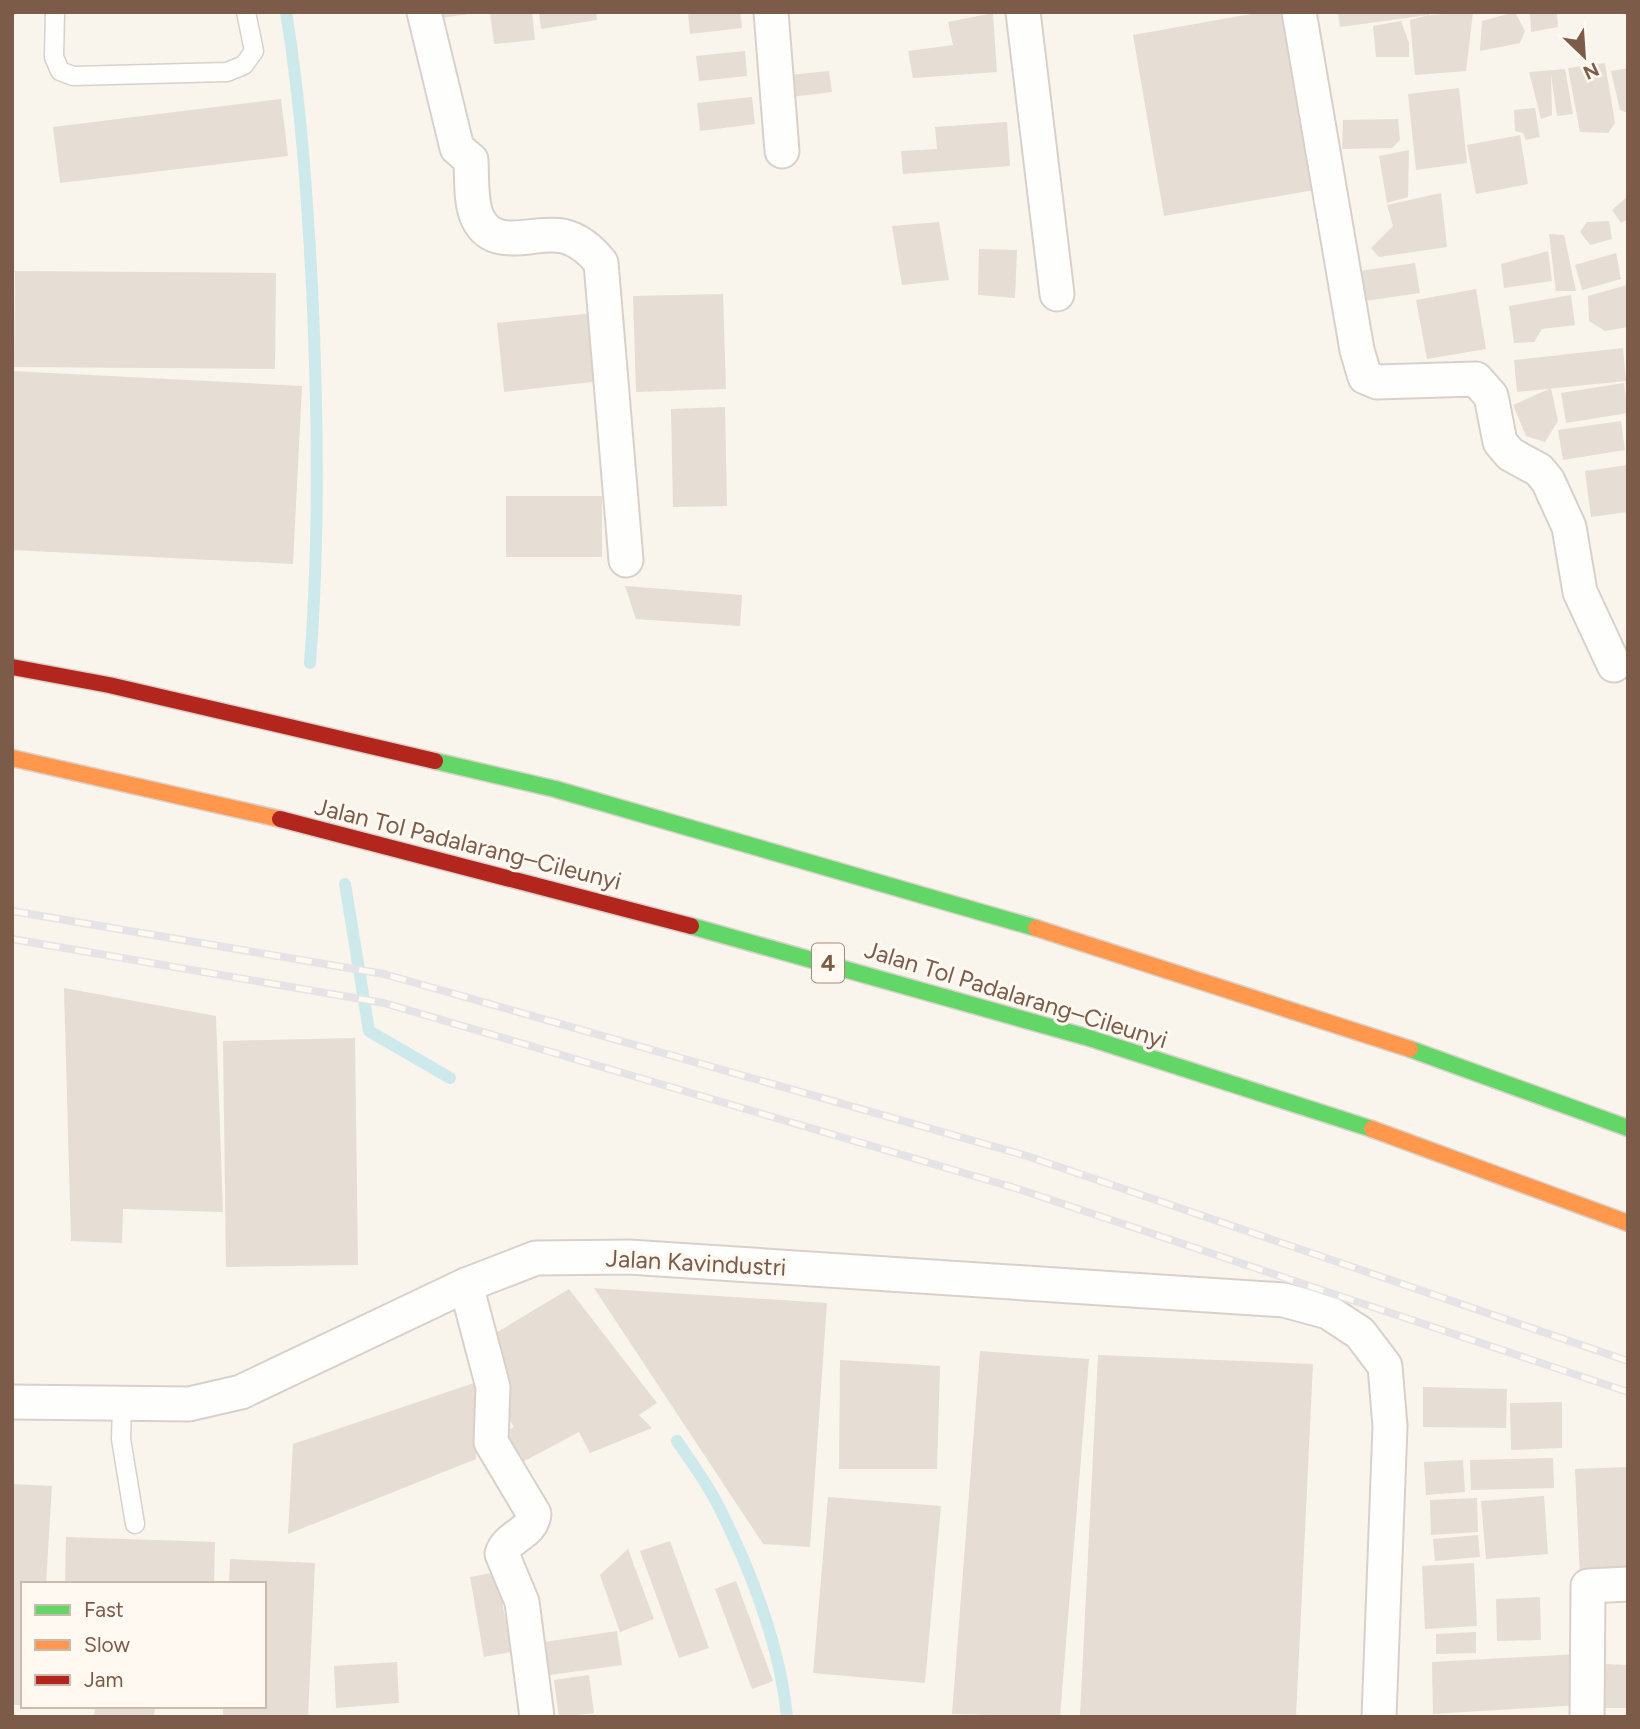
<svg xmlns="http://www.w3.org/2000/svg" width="1640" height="1729" font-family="Figtree,sans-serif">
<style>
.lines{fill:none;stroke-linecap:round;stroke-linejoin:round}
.stream{stroke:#cde9ec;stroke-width:12}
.building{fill:#e6ddd4}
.lane-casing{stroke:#d9d0ca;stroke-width:21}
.street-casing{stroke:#d9d0ca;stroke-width:37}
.fast-casing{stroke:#dbd1ca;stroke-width:19}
.slow-casing{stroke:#dbd1ca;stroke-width:19}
.jam-casing{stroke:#dbd1ca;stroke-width:19}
.lane{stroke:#fefefc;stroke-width:18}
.street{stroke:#fefefc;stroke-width:33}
.fast{stroke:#63d668;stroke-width:16}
.slow{stroke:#ff974d;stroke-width:16}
.jam{stroke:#b3261e;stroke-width:16}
.rail-casing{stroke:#e6e3e6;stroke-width:8}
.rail{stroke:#fff9f1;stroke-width:5;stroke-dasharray:16;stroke-linecap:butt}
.labels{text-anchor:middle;stroke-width:6;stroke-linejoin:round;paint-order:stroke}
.shield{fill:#fff9f1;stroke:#a38a7b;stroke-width:2}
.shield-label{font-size:23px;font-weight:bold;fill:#7c5b49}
.street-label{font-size:24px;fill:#7c5b49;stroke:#fff9f1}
</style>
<rect width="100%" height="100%" fill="#f9f5ed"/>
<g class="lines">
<g class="stream">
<path d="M 286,12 C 301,103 307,195 312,287 C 318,412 320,538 310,663"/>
<polyline points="345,884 369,1031 450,1078"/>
<path d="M 677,1441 C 692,1463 709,1486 720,1509 C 752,1573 780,1646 787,1717"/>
</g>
</g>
<g class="building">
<polygon points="433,12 468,12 469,14 434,19"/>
<polygon points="490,12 532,12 535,40 494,44"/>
<polygon points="539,12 596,12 597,20 541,29"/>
<polygon points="688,12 740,12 742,28 690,34"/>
<polygon points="1262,12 1283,12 1314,190 1164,216 1133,35"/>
<polygon points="1338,12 1429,12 1429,15 1473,12 1466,71 1415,75 1410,20 1429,15 1340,27"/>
<polygon points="1515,12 1525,31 1520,43 1480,51 1482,21"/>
<polygon points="1530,12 1557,12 1558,27 1531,32"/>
<polygon points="993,13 997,72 913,78 908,51 953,45 948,22"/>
<polygon points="1401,21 1409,43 1409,57 1376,57 1373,26"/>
<polygon points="745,51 747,76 699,81 696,56"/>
<polygon points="1605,63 1615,123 1608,133 1580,132 1568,68"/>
<polygon points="1628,68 1628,113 1620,110 1611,71"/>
<polygon points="1565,69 1573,114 1557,116 1551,74 1552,115 1541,119 1529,72"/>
<polygon points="829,71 832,92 791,97 789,75"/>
<polygon points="1459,88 1467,163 1416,170 1408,94"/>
<polygon points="752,97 755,124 700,131 697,103"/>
<polygon points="281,99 288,156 60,183 53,127"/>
<polygon points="1535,108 1540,137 1526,140 1523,133 1515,131 1514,110"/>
<polygon points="1398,119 1400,140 1392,148 1342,149 1343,120"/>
<polygon points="1007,122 1010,166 903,174 901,151 937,149 935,127"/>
<polygon points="1520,135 1528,184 1476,194 1467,145"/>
<polygon points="1409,150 1408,197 1387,203 1379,156"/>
<polygon points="1441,193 1447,247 1379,257 1371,248 1393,226 1387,205"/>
<polygon points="1628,196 1628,219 1621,223 1612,210"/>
<polygon points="1609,221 1612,239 1590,245 1580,232 1587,222"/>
<polygon points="939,222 949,280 902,285 892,226"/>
<polygon points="1549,234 1564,235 1576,291 1556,291"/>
<polygon points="979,249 1017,250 1015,298 978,295"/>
<polygon points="1548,251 1552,281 1504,288 1501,264"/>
<polygon points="1616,253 1621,279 1582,290 1575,265"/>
<polygon points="1415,263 1420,293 1358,302 1353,272"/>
<polygon points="15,271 276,273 275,369 14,367"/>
<polygon points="1627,285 1628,327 1605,331 1589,321 1588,296"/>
<polygon points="1476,289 1486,349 1427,359 1416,300"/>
<polygon points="723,294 726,389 636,392 633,296"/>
<polygon points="1571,295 1575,325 1542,329 1534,342 1514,343 1509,306"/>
<polygon points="594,313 601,381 504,392 497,323"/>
<polygon points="1623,348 1626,381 1517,392 1514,360"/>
<polygon points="12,371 302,386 293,564 12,550"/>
<polygon points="1624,383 1628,413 1566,423 1561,393"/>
<polygon points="1551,388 1558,421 1545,442 1526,436 1513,405"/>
<polygon points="725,407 727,506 673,507 671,409"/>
<polygon points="1621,421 1625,450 1563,460 1558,430"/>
<polygon points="1628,465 1628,512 1591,517 1585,471"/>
<rect x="506" y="496" width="96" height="61"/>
<polygon points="625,586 742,595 740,626 636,619"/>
<polygon points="64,988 216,1016 223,1212 123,1209 122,1243 71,1241"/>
<polygon points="355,1038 358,1265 226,1267 223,1041"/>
<polygon points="594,1288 827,1303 810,1547 763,1544"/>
<polygon points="569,1289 657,1403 639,1415 652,1428 590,1453 579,1432 515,1466 499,1436 514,1427 499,1402 489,1337"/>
<polygon points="980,1351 1089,1359 1060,1717 952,1714"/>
<polygon points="1098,1355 1313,1364 1296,1717 1080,1716"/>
<polygon points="840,1360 940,1366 937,1469 839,1469"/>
<polygon points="477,1382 476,1459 288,1534 293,1444"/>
<polygon points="1423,1387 1507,1389 1506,1428 1423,1427"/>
<polygon points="1562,1402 1562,1448 1511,1450 1510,1403"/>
<polygon points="1553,1458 1554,1488 1471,1490 1470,1460"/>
<polygon points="1463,1460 1465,1492 1426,1495 1424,1462"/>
<polygon points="1628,1467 1628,1574 1580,1576 1575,1469"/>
<polygon points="12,1484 52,1486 46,1584 23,1584 23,1705 12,1705"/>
<polygon points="1544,1496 1548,1554 1486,1559 1481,1501"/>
<polygon points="828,1497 941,1506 925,1683 813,1673"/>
<polygon points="1477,1498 1478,1532 1431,1535 1430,1500"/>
<polygon points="1478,1535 1480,1557 1435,1561 1433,1539"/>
<polygon points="66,1537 215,1542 214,1584 65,1584"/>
<polygon points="670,1541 709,1648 679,1658 640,1551"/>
<polygon points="628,1549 654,1619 620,1632 600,1575"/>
<polygon points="230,1559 315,1563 308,1717 223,1717 223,1706 264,1706 264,1584 229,1584"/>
<polygon points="1474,1563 1477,1626 1425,1629 1422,1566"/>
<polygon points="497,1572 511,1652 484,1657 470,1577"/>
<polygon points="736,1581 773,1681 752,1689 715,1589"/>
<polygon points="1540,1597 1541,1640 1497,1641 1496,1599"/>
<polygon points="617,1631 622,1665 543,1676 538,1643"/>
<polygon points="1476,1632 1476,1653 1436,1654 1436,1634"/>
<polygon points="1578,1654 1580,1705 1433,1714 1432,1662"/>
<polygon points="397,1662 399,1703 336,1708 334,1666"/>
<polygon points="1602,1664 1628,1665 1628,1708 1602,1708"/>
<polygon points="589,1675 594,1713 559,1717 554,1680"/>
<polygon points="95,1706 155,1706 154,1717 94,1717"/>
</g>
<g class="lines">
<g class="lane-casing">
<g id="lane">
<polyline points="55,12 54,57 60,71 73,76 227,72 244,65 254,51 246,12"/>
<polyline points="122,1405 121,1439 135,1524"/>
</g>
</g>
<g class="street-casing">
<g id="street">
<path d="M 424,12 L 457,148 L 471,160 C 472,177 470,203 478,219 C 495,253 536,230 563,236 C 580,240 591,250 601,263 L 626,560"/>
<polyline points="771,12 782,151"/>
<polyline points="1023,12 1057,294"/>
<polyline points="1299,12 1357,350 1365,377 1377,382 1476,379 1491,396 1500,442 1510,454 1539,470 1548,481 1569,527 1580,592 1614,665"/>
<path d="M 466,1285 L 493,1387 L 491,1442 L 534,1514 C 532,1534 507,1536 502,1554 L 522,1602 L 537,1717"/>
<polyline points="12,1402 189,1404 241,1392 466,1285 536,1258 629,1257 1284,1300 1328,1312 1360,1333 1385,1366 1390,1426 1379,1717"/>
<polyline points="1587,1717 1588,1586 1628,1584"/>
</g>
</g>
<g class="fast-casing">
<g id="fast">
<polyline points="435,761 555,789 1036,928"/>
<polyline points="691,926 1086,1037 1372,1129"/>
<polyline points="1410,1049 1628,1128"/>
</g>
</g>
<g class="slow-casing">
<g id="slow">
<polyline points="12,758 280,819"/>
<polyline points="1036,928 1410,1049"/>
<polyline points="1372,1129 1628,1223"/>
</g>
</g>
<g class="jam-casing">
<g id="jam">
<polyline points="12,667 109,685 435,761"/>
<polyline points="280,819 691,926"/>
</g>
</g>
<use href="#lane" class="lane"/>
<use href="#street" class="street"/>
<use href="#fast" class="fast"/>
<use href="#slow" class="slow"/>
<use href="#jam" class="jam"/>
<g class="rail-casing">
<g id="rail">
<polyline points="12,911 384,974 1027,1156 1628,1361"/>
<polyline points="12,939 384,1003 1015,1188 1628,1392"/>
</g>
</g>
<use href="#rail" class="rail"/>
</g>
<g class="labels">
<rect class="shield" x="812" y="943.5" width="32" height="39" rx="5"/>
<g class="shield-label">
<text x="828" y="971">4</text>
</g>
<g class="street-label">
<text transform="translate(468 844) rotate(14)" y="8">Jalan Tol Padalarang–Cileunyi</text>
<text transform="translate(1016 995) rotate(17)" y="8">Jalan Tol Padalarang–Cileunyi</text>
<text transform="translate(696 1263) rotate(3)" y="8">Jalan Kavindustri</text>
</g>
</g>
<rect width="1640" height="1729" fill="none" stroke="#7c5b49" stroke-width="28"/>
<rect x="21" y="1582" width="245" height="126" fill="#fff9f1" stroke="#cbbaae" stroke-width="2"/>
<rect x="35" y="1605" width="35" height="10" fill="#63d668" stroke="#cbbaae" stroke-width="2"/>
<text x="84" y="1617" font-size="21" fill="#7c5b49">Fast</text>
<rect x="35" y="1640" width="35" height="10" fill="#ff974d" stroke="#cbbaae" stroke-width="2"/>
<text x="84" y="1652" font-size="21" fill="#7c5b49">Slow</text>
<rect x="35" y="1675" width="35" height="10" fill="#b3261e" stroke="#cbbaae" stroke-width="2"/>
<text x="84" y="1687" font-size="21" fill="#7c5b49">Jam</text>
<g transform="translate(1584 56) rotate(155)" stroke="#fff9f1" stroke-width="5" paint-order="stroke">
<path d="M0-5L12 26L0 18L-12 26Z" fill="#7c5b49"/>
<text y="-10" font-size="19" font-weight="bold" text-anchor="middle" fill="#7c5b49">N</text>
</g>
</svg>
